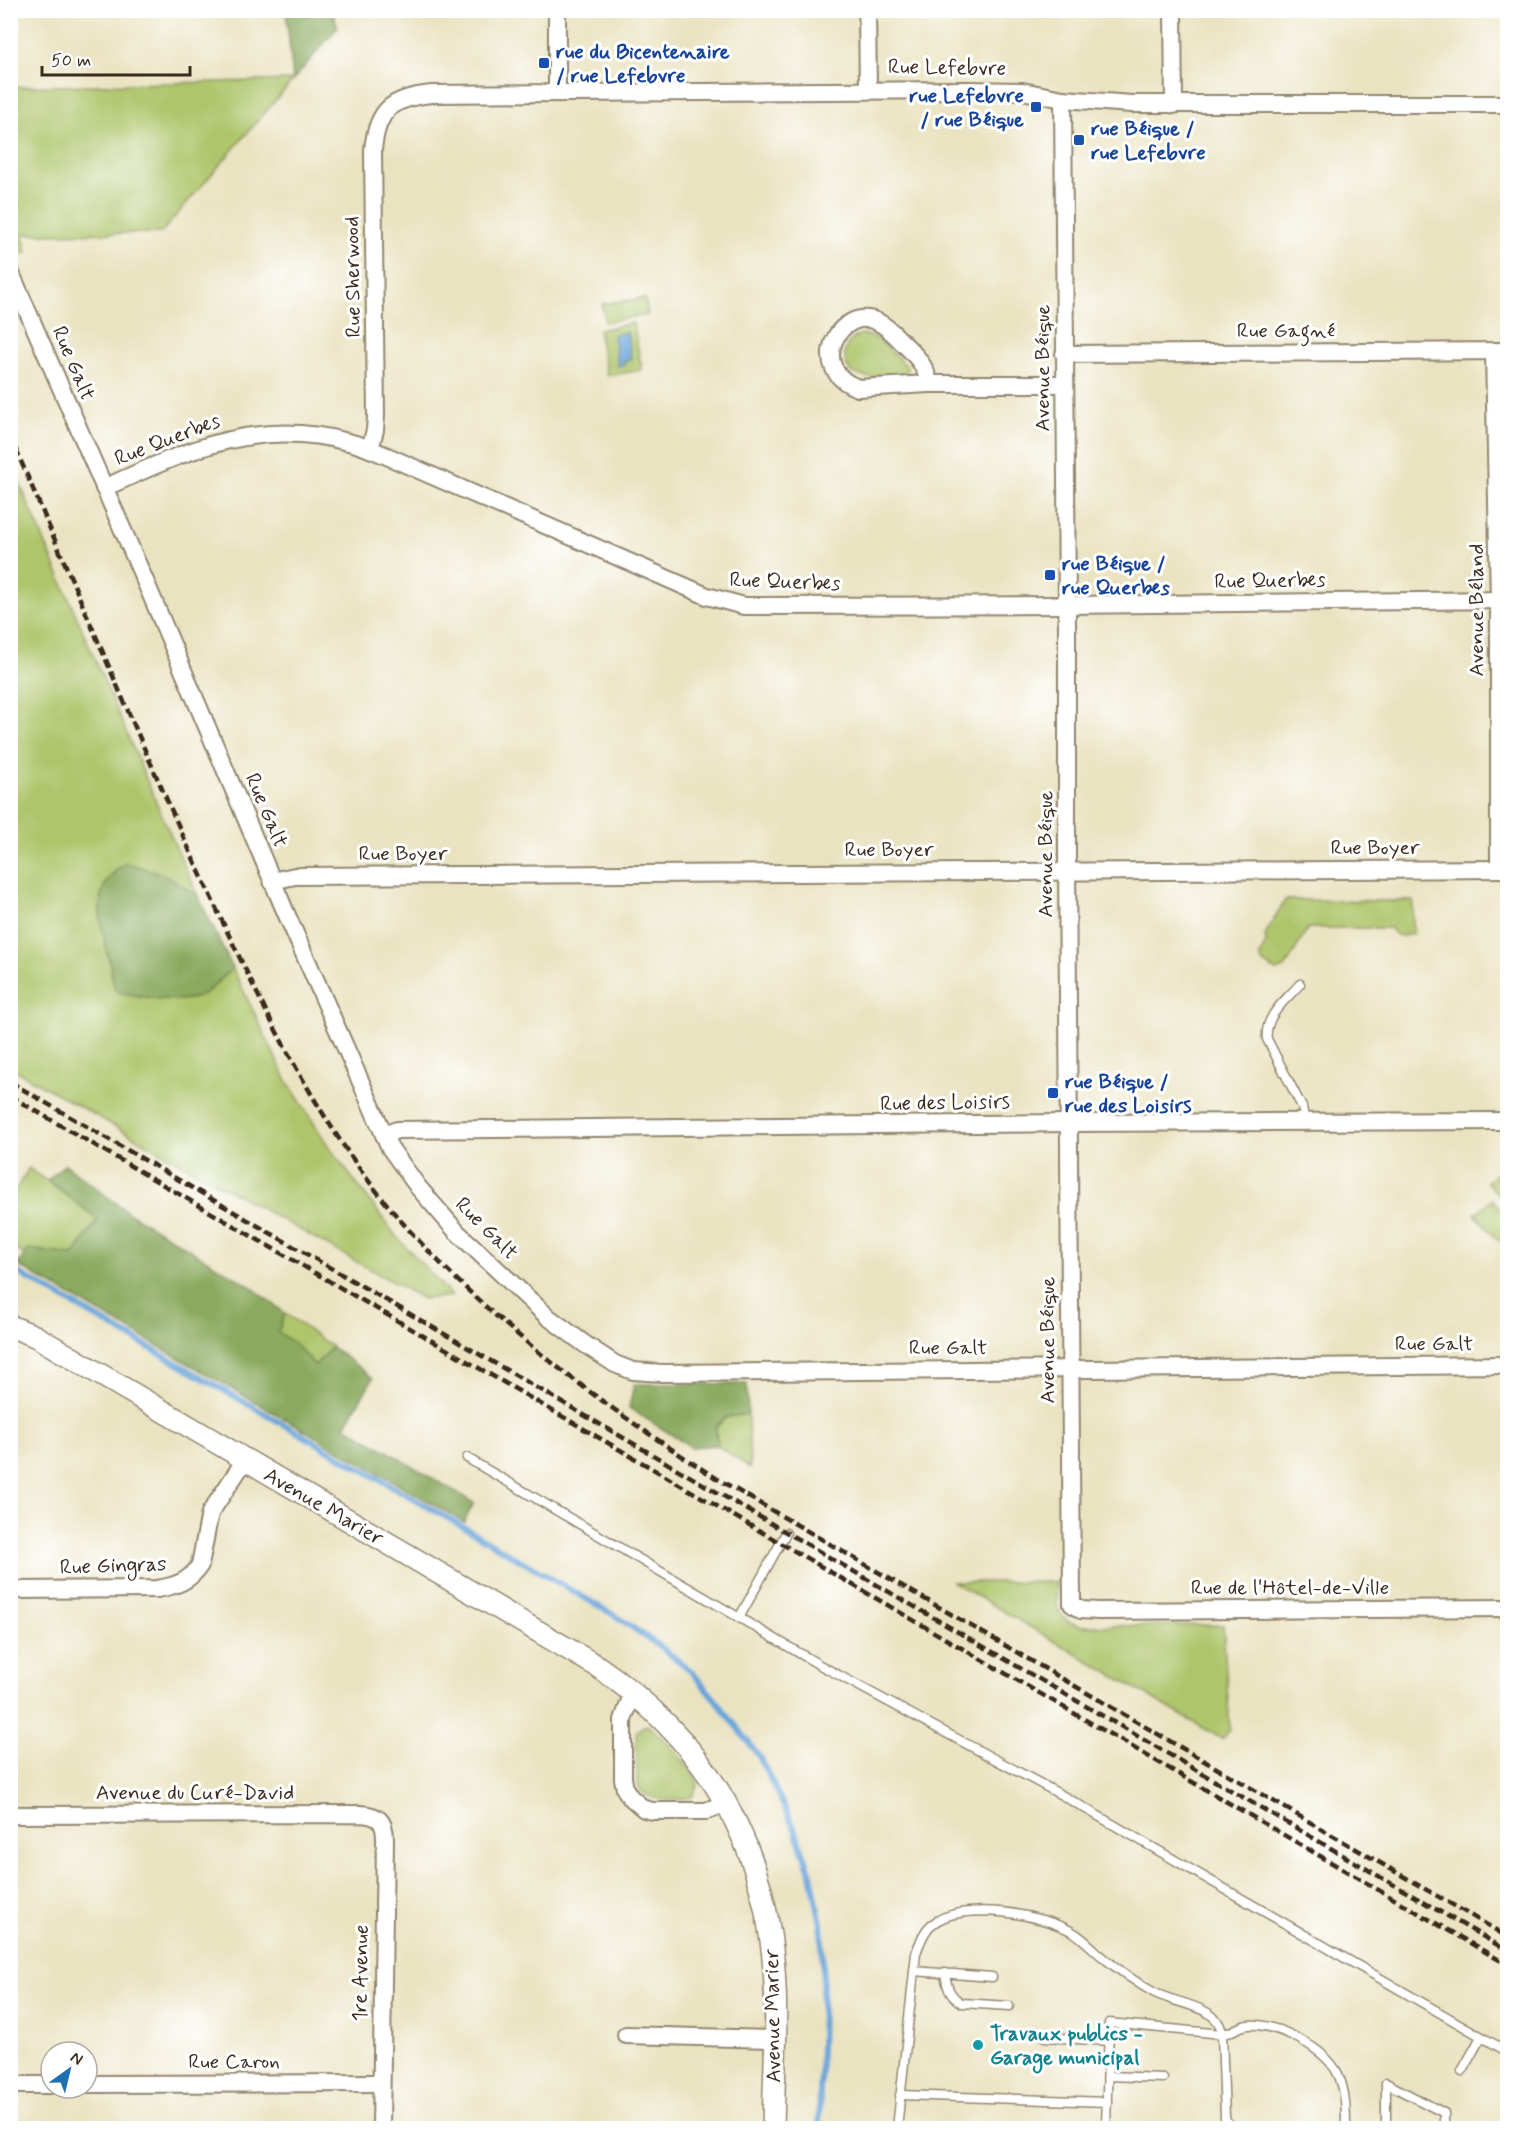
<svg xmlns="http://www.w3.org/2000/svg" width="1518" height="2139" font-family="Mynerve,sans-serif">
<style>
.green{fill:#aec56a;stroke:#747844;stroke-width:1.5}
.forest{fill:#8aaa5e;stroke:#626a3e;stroke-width:1.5}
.water{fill:#6aa5da;stroke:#52687c;stroke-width:1.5}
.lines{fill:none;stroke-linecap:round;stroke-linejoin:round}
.stream{stroke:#6aa5da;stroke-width:6}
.service-casing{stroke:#928670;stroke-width:11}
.minor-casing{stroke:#928670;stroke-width:20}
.tertiary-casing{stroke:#928670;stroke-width:24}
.service{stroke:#fff;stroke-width:8}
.minor{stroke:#fff;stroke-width:16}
.tertiary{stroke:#fff;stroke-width:21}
.rail{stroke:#3b2a1e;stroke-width:4.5;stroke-dasharray:9 4.5;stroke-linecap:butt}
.transit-dot{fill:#1a4fb4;stroke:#fff;stroke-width:2}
.culture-dot{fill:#0f9aa8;stroke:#fff;stroke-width:2}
.labels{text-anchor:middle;stroke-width:6;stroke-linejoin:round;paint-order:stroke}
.transit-label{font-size:21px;font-weight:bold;fill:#164399;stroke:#fff;text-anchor:start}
.street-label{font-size:21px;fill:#3b2a1e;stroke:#fff}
.culture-label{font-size:21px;font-weight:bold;fill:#0d838f;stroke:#fff;text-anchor:start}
</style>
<rect width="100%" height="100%" fill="#fff"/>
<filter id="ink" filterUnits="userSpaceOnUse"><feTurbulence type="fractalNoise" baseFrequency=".0167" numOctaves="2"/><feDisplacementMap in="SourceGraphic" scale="12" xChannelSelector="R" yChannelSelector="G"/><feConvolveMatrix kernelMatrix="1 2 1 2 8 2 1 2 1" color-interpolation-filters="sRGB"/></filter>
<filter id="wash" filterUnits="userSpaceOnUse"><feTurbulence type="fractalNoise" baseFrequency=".008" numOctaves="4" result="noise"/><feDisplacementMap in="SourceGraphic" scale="24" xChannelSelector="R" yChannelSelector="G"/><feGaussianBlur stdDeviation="1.35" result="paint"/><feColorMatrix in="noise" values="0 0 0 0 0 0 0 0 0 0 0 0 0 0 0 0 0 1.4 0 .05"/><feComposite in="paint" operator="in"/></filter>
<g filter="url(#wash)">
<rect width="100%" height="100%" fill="#eae3c1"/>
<g class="green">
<polygon points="293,80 161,233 23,234 27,252 11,257 11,87"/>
<polygon points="645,298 648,315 605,322 602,304"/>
<polygon points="633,323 642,370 607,376 598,330"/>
<path d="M 862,334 L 877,338 L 907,366 L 907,372 C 893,380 863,380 850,371 C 840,356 844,340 862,334 Z"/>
<polygon points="10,461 163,818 198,896 286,1079 329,1147 396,1236 452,1296 423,1299 11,1068"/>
<path d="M 1285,900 L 1413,901 L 1413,933 C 1403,937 1395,938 1390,928 L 1308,928 L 1285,968 L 1276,971 L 1263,963 L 1260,956 L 1266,942 L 1265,935 Z"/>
<polygon points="1507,1164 1508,1204 1507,1205 1487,1182"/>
<polygon points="29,1168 98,1219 73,1255 29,1249 24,1255 11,1245 10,1199"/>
<polygon points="1492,1199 1507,1217 1507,1233 1498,1241 1475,1214"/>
<polygon points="285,1313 332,1347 315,1366 295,1344 278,1332"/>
<polygon points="748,1414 750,1468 717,1445 716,1427 727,1417"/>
<path d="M 953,1582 L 1056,1582 C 1056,1605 1055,1620 1082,1626 L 1223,1625 L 1230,1730 L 1222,1739 Z"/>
<path d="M 647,1725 C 662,1735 693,1768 698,1785 L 692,1797 C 674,1801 644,1803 637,1784 L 636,1732 L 642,1727 Z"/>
</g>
<g class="forest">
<polygon points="286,11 332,11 338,27 293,80"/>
<path d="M 126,863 L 164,874 L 198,896 L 232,968 C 223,977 211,991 200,996 C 179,1005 139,996 117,992 C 110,980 112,969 108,956 C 100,920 88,887 126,863 Z"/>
<polygon points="65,1164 129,1213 250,1286 285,1313 278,1332 295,1344 315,1365 332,1347 373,1378 345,1426 474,1503 464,1522 17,1265 29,1249 73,1255 98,1220 48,1180"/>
<polygon points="634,1384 747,1384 748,1414 727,1417 716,1426 717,1445 691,1447 629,1408"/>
</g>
<polygon class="water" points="627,332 631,359 624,361 624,365 618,366 613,335"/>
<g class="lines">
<polyline class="stream" points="10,1268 465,1528 619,1618 662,1648 689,1669 715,1699 759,1756 794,1827 811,1874 821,1924 823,1967 819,2128"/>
</g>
</g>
<g filter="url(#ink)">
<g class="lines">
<g class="service-casing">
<g id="service">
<path d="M 1300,984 C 1286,1000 1264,1016 1267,1039 L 1302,1107 L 1305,1122"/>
<polyline points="467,1458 818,1664 1067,1798 1508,2052"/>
<polyline points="739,1618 786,1533"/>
<polyline points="914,1971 992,1977"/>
<path d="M 945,1973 C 947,1987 949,1996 962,2003 L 1009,2006"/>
<polyline points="1045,2037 1109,2041"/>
<polyline points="1462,2071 1481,2037"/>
<polyline points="1108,2076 1163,2078"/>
<polyline points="900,2095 1107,2102"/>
<path d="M 897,2128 L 916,1953 C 920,1943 923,1932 931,1925 C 961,1899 1045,1914 1076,1934 C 1086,1941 1094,1950 1104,1958 C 1119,1970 1135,1982 1153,1992 C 1174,2004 1220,2005 1222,2034 C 1232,2033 1238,2026 1248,2025 C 1277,2023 1325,2048 1338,2074 C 1346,2092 1346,2110 1346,2128"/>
<polyline points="1106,2128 1109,2023 1222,2034 1225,2118 1231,2128"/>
<polyline points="1386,2128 1386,2083 1444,2113 1444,2128"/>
</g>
</g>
<g class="minor-casing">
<g id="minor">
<polyline points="867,10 868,89"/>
<polyline points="1173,10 1174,105"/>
<polyline points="557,93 557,10"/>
<polyline points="1063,99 1067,605 1067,853 1072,1604 1081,1610 1098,1611 1508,1608"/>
<polyline points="10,271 149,590 286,913 390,1148 418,1187 457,1232 548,1317 586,1345 615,1364 633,1371 662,1373 1508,1365"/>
<polyline points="1494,351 1499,600 1499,869"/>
<polyline points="1064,354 1508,351"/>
<path d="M 929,384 C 926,365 916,356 903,343 C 895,335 888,327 878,322 C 840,304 805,369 858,388 L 929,384 L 1064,384"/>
<path d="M 370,449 L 375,430 L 376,416 L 373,150 C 377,109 392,98 432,94 L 966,90 L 1022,91 L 1063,99 L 1132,104 L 1508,104"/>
<path d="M 104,488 C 186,451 256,417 348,442 C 362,445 375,451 387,456 L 707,596 L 744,606 L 1067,605 L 1508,600"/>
<polyline points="272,881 295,876 1508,869"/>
<polyline points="384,1135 397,1130 1069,1123 1508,1121"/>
<path d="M 10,1590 L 157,1589 C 176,1586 190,1581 200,1565 L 210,1513 L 245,1460"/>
<polyline points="633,1692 623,1720 623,1778 625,1789 630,1797 644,1809 653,1811 706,1811 726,1803"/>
<path d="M 10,1815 L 360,1814 C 378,1815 385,1820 385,1839 L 381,2128"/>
<polyline points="626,2035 774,2039"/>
<polyline points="87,2084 381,2083"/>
<polyline points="10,2085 51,2085"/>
</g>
</g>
<g class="tertiary-casing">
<path id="tertiary" d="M 10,1326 L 35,1336 L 597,1666 C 704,1739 764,1839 774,1969 C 778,2022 774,2076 773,2128"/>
</g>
<use href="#service" class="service"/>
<use href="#minor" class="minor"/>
<use href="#tertiary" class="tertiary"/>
<g class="rail">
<path d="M 10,436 C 79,594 144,754 217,910 C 268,1018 322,1130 401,1221 C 492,1324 600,1404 716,1478 L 1508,1937"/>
<polyline points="10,1082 1508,1951"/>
<polyline points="10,1096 1508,1965"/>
</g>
</g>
</g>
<g class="transit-dot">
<rect x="538" y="57" width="12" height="12" rx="3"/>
<rect x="1030" y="101" width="12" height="12" rx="3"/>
<rect x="1073" y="134" width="12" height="12" rx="3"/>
<rect x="1044" y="569" width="12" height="12" rx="3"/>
<rect x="1047" y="1087" width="12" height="12" rx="3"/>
</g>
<circle class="culture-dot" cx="978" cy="2045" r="6"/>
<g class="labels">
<g class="transit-label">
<text x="556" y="58">rue du Bicentenaire<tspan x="556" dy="24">/ rue Lefebvre</tspan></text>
<text x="1024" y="102" text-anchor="end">rue Lefebvre<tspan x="1024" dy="24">/ rue Béique</tspan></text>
<text x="1091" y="135">rue Béique /<tspan x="1091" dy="24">rue Lefebvre</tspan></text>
<text x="1062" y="570">rue Béique /<tspan x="1062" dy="24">rue Querbes</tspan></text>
<text x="1065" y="1088">rue Béique /<tspan x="1065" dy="24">rue des Loisirs</tspan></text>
</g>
<g class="street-label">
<text transform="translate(947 67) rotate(1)" y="7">Rue Lefebvre</text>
<text transform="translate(352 277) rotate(-91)" y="7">Rue Sherwood</text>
<text x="1286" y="337">Rue Gagné</text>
<text transform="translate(74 363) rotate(67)" y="7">Rue Galt</text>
<text transform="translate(1042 368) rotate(-90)" y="7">Avenue Béique</text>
<text transform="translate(167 439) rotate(-21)" y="7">Rue Querbes</text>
<text transform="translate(1270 580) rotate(-1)" y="7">Rue Querbes</text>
<text transform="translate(785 581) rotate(2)" y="7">Rue Querbes</text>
<text transform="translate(1476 610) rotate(-90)" y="7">Avenue Béland</text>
<text transform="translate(267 810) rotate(67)" y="7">Rue Galt</text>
<text x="1375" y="854">Rue Boyer</text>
<text x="889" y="856">Rue Boyer</text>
<text x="403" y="860">Rue Boyer</text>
<text transform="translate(1045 854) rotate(-90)" y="7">Avenue Béique</text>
<text transform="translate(945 1102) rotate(-1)" y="7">Rue des Loisirs</text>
<text transform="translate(487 1228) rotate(45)" y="7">Rue Galt</text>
<text transform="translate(1047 1340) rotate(-90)" y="7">Avenue Béique</text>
<text x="1434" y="1350">Rue Galt</text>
<text x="948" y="1354">Rue Galt</text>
<text transform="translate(324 1506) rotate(30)" y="7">Avenue Marier</text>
<text transform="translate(113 1565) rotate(-2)" y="7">Rue Gingras</text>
<text x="1290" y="1594">Rue de l'Hôtel-de-Ville</text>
<text x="195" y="1799">Avenue du Curé-David</text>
<text transform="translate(360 1973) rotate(-89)" y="7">1re Avenue</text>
<text transform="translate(772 2016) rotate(-91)" y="7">Avenue Marier</text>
<text x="234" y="2068">Rue Caron</text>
</g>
<g class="culture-label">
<text x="990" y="2040">Travaux publics -<tspan x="990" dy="24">Garage municipal</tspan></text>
</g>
</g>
<rect width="1518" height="2139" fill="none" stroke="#fff" stroke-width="36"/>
<g transform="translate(69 2070) rotate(34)"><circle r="28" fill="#ffffff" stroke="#b1aaa5" stroke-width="1.5"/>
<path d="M0-4.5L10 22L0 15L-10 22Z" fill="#1f6fb2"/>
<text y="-9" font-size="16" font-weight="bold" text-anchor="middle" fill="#3b2a1e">N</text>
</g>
<path d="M42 66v9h148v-9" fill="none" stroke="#3b2a1e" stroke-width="3"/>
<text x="51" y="66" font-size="18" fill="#3b2a1e" stroke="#ffffff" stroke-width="4.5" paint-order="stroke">50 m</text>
</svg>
